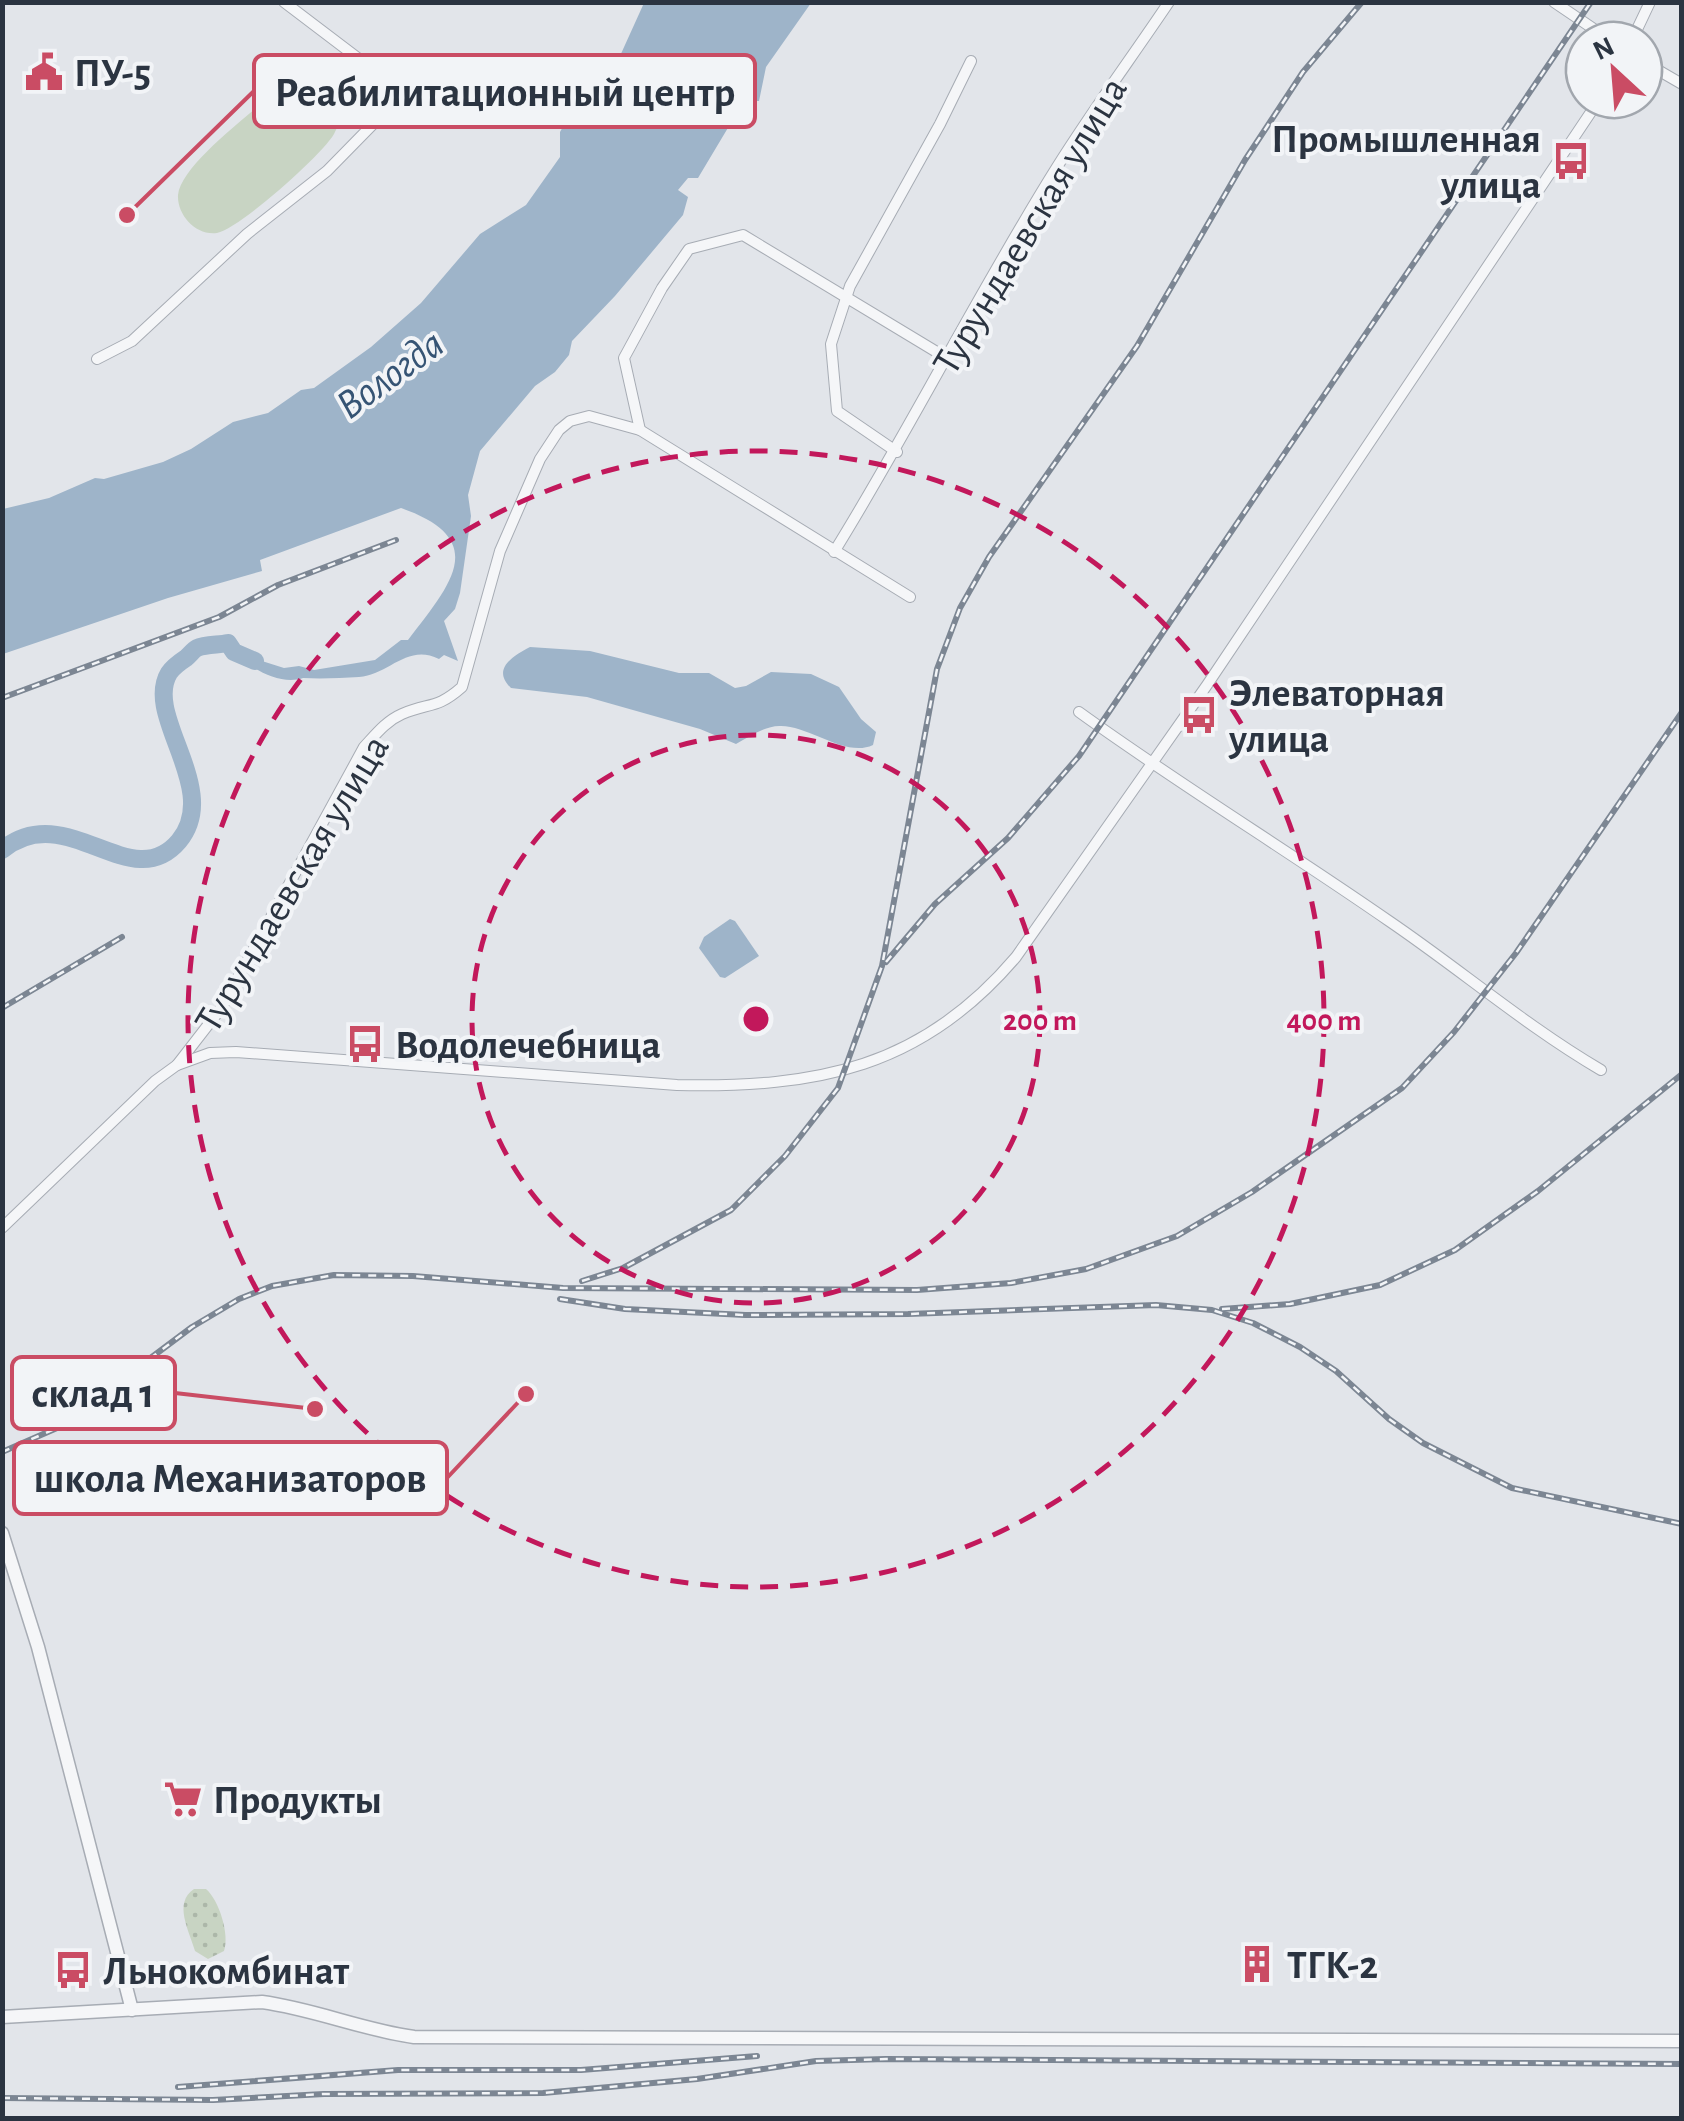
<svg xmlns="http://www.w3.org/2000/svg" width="1684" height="2121" font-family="'Alegreya Sans',sans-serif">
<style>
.grass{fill:url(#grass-dots)}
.pitch{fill:#c8d4c3}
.water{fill:#9eb4c9}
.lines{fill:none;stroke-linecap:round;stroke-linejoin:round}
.river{stroke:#9eb4c9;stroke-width:18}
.minor-casing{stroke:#a7acb4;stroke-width:12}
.tertiary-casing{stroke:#a7acb4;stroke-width:15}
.minor{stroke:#f5f6f8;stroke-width:10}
.tertiary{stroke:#f5f6f8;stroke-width:12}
.rail-casing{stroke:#7c8693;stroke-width:6}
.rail{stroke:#f2f4f7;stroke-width:2.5;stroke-dasharray:8;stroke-linecap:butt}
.ring{fill:none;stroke:#c2185b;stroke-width:5;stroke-dasharray:18 12}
.labels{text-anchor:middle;stroke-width:8;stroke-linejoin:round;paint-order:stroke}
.poi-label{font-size:40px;font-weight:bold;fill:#2b3441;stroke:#f2f4f7;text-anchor:start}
.street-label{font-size:40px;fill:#2b3441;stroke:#f2f4f7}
.water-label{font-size:42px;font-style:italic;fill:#365474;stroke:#f2f4f7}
.centre{fill:#c2185b;stroke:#f2f4f7;stroke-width:5}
.ring-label{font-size:30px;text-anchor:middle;font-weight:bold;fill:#c2185b;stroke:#f2f4f7;stroke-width:8;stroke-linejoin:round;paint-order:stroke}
.leader{fill:none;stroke:#ca4c64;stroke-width:4}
.callout-dot{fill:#ca4c64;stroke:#f2f4f7;stroke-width:4}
.callout{fill:#f2f4f7;stroke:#ca4c64;stroke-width:4}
.callout-label{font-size:42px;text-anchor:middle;font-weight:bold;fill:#2b3441}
</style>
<defs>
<pattern id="grass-dots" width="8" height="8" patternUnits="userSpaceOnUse" patternTransform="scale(2.5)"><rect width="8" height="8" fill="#c8d4c3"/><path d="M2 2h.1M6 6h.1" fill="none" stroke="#acb7a9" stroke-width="1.8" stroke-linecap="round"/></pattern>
</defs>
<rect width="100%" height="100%" fill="#e2e5ea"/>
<path class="grass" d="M 194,1889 L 206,1889 C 219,1900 230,1935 224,1951 L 208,1959 L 195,1951 C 189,1930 173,1903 194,1889 Z"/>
<path class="pitch" d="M 301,80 C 327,83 349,107 334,134 C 322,155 239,229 217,233 C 196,236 177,215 178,195 C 181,165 250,115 272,94 L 286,84 Z"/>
<g class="water">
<path d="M 644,3 L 811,3 L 766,67 L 759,101 L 744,101 L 698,178 L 688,178 L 678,190 L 688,197 L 683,215 L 615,296 L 572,341 L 569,355 L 555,372 L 535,386 L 480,451 L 468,495 L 471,516 L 460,593 L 455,609 L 444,621 L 458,661 L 444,655 L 439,659 C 407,643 389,675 359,677 C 341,678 322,679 303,678 C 280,686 250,668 234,652 L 284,668 L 299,666 L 314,670 L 375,660 L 401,640 L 408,640 C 450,585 492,540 401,508 L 260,560 L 262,571 L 168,598 L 3,654 L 3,509 L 49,498 L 95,478 L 104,479 L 163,462 L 191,449 L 233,422 L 268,413 L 301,390 L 314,388 L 371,347 L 421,303 L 480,234 L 526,205 L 560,157 L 560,132 L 565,123 L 583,116 L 615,67 Z"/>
<path d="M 530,647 L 590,651 L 679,673 L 709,673 L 735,688 L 746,686 L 771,672 L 811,674 L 839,687 L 861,719 L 876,732 L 873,745 C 846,758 810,726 781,726 C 766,725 749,737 736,744 L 700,729 L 587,697 L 511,688 C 491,669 513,656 530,647 Z"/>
<polygon points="730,919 735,921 759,956 725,978 720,977 699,948 704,937"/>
</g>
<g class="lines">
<path class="river" d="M 2,850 C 67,797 131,898 179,841 C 222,789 143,716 169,673 C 173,667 180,662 186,658 C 190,655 193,650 197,648 C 205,644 219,645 228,643 L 234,652 L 255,661"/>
<g class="minor-casing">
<g id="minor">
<polyline points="1554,2 1610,40"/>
<polyline points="1632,40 1650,2"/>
<polyline points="1644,62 1682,84"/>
<polyline points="97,359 132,341 247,234 327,171 379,118 388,97 388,81 284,2"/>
<polyline points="640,430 624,358 662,288 689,249 743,235 945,357"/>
<polyline points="897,452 837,411 831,344 850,286 940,124 971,61"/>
<path d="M 834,552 C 912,426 978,293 1057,167 C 1092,111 1132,57 1169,2"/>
<path d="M 1079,712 C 1180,785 1287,850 1389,921 C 1461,970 1526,1026 1601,1070"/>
<path d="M 177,1065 L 210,1053 L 236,1052 L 677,1085 C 817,1088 922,1068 1016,957 L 1207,685 L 1599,100"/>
<path d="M 2,1228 L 155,1081 L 177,1065 L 222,1007 L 364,747 C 376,734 386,721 402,714 C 429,702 436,710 462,687 L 500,551 L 540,459 L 559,430 L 570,421 L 589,416 L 640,430 L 910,597"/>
</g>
</g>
<g class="tertiary-casing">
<g id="tertiary">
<polyline points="2,1533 38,1647 132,2010"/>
<path d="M 2,2017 L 262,2002 C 314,2009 363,2030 414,2037 L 1682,2041"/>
</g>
</g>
<use href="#minor" class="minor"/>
<use href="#tertiary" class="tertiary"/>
<g class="rail-casing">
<g id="rail">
<polyline points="2,698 219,617 278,585 396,540"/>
<polyline points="886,962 935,904 1008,838 1079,756 1591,2"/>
<polyline points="2,1008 122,937"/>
<polyline points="582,1281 623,1268 731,1210 785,1156 838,1088 882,966 937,669 960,608 989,557 1137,346 1245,160 1303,72 1362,2"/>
<polyline points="560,1299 625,1309 745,1315 908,1314 1156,1305 1212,1310 1253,1323 1300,1347 1336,1371 1389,1419 1423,1443 1512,1488 1682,1524"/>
<polyline points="1222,1309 1290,1304 1380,1285 1455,1250 1538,1191 1682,1074"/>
<polyline points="2,1452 57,1428 192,1327 239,1299 272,1286 334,1275 413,1276 563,1288 917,1290 1011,1283 1086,1269 1177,1236 1252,1192 1402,1088 1454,1032 1516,953 1682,712"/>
<polyline points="178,2087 398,2070 581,2070 757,2056"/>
<polyline points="2,2098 213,2100 324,2094 543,2093 697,2079 816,2061 886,2059 1682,2064"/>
</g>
</g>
<use href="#rail" class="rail"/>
</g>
<g class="ring">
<circle cx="756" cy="1019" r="284"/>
<circle cx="756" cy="1019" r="568"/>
</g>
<defs>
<g id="civic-bare" transform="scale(3)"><path d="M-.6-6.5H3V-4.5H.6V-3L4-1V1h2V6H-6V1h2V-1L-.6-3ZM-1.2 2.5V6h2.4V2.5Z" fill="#ca4c64" stroke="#f2f4f7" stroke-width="2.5" paint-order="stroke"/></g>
<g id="bus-bare" transform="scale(3)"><path d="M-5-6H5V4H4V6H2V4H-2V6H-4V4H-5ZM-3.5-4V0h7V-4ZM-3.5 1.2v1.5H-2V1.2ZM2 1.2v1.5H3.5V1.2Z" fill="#ca4c64" stroke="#f2f4f7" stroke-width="2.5" paint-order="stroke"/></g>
<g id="supermarket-bare" transform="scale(3)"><path d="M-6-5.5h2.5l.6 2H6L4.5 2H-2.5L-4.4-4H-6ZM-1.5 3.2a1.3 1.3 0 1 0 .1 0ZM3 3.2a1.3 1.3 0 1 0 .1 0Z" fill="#ca4c64" stroke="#f2f4f7" stroke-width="2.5" paint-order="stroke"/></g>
<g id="building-bare" transform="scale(3)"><path d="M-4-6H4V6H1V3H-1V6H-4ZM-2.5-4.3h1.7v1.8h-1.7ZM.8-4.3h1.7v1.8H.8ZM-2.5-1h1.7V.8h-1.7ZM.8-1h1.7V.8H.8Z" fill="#ca4c64" stroke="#f2f4f7" stroke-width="2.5" paint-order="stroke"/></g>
</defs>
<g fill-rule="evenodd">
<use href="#civic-bare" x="44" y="72"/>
<use href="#bus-bare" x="1571" y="161"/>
<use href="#bus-bare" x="1199" y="715"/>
<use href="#bus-bare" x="365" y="1044"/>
<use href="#supermarket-bare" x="183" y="1799"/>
<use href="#building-bare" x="1257" y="1964"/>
<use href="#bus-bare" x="73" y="1970"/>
</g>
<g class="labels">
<g class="poi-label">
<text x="74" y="86">ПУ-5</text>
<text x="1541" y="152" text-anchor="end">Промышленная<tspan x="1541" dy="46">улица</tspan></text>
<text x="1229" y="706">Элеваторная<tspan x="1229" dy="46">улица</tspan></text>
<text x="395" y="1058">Водолечебница</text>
<text x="213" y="1813">Продукты</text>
<text x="1287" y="1978">ТГК-2</text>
<text x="103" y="1984">Льнокомбинат</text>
</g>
<g class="street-label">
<text transform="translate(1029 225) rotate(-59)" y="14">Турундаевская улица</text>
<text transform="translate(291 883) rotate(-59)" y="14">Турундаевская улица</text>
</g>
<g class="water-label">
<text transform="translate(389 373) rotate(-36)" y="15">Вологда</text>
</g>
</g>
<circle cx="756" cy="1019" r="15" class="centre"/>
<g class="ring-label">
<text x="1040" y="1030">200 m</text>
<text x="1324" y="1030">400 m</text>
</g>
<path class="leader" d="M127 215L254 91M315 1409L175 1393M526 1394L447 1478"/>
<g class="callout-dot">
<circle cx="127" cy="215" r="10"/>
<circle cx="315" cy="1409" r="10"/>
<circle cx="526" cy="1394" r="10"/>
</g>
<g class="callout">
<rect x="254" y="55" width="501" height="72" rx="10"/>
<rect x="12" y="1357" width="163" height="72" rx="10"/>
<rect x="14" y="1442" width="433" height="72" rx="10"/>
</g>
<g class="callout-label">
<text x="505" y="106">Реабилитационный центр</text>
<text x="93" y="1407">склад 1</text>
<text x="230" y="1492">школа Механизаторов</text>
</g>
<rect width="1684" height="2121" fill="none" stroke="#2b3441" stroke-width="10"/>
<g transform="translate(1614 70) rotate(334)"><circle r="48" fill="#f2f4f7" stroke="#a2a7ae" stroke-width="2.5"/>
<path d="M0-8L18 38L0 25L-18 38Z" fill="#ca4c64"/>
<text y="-15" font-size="28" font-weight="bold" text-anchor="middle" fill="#2b3441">N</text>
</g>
</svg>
